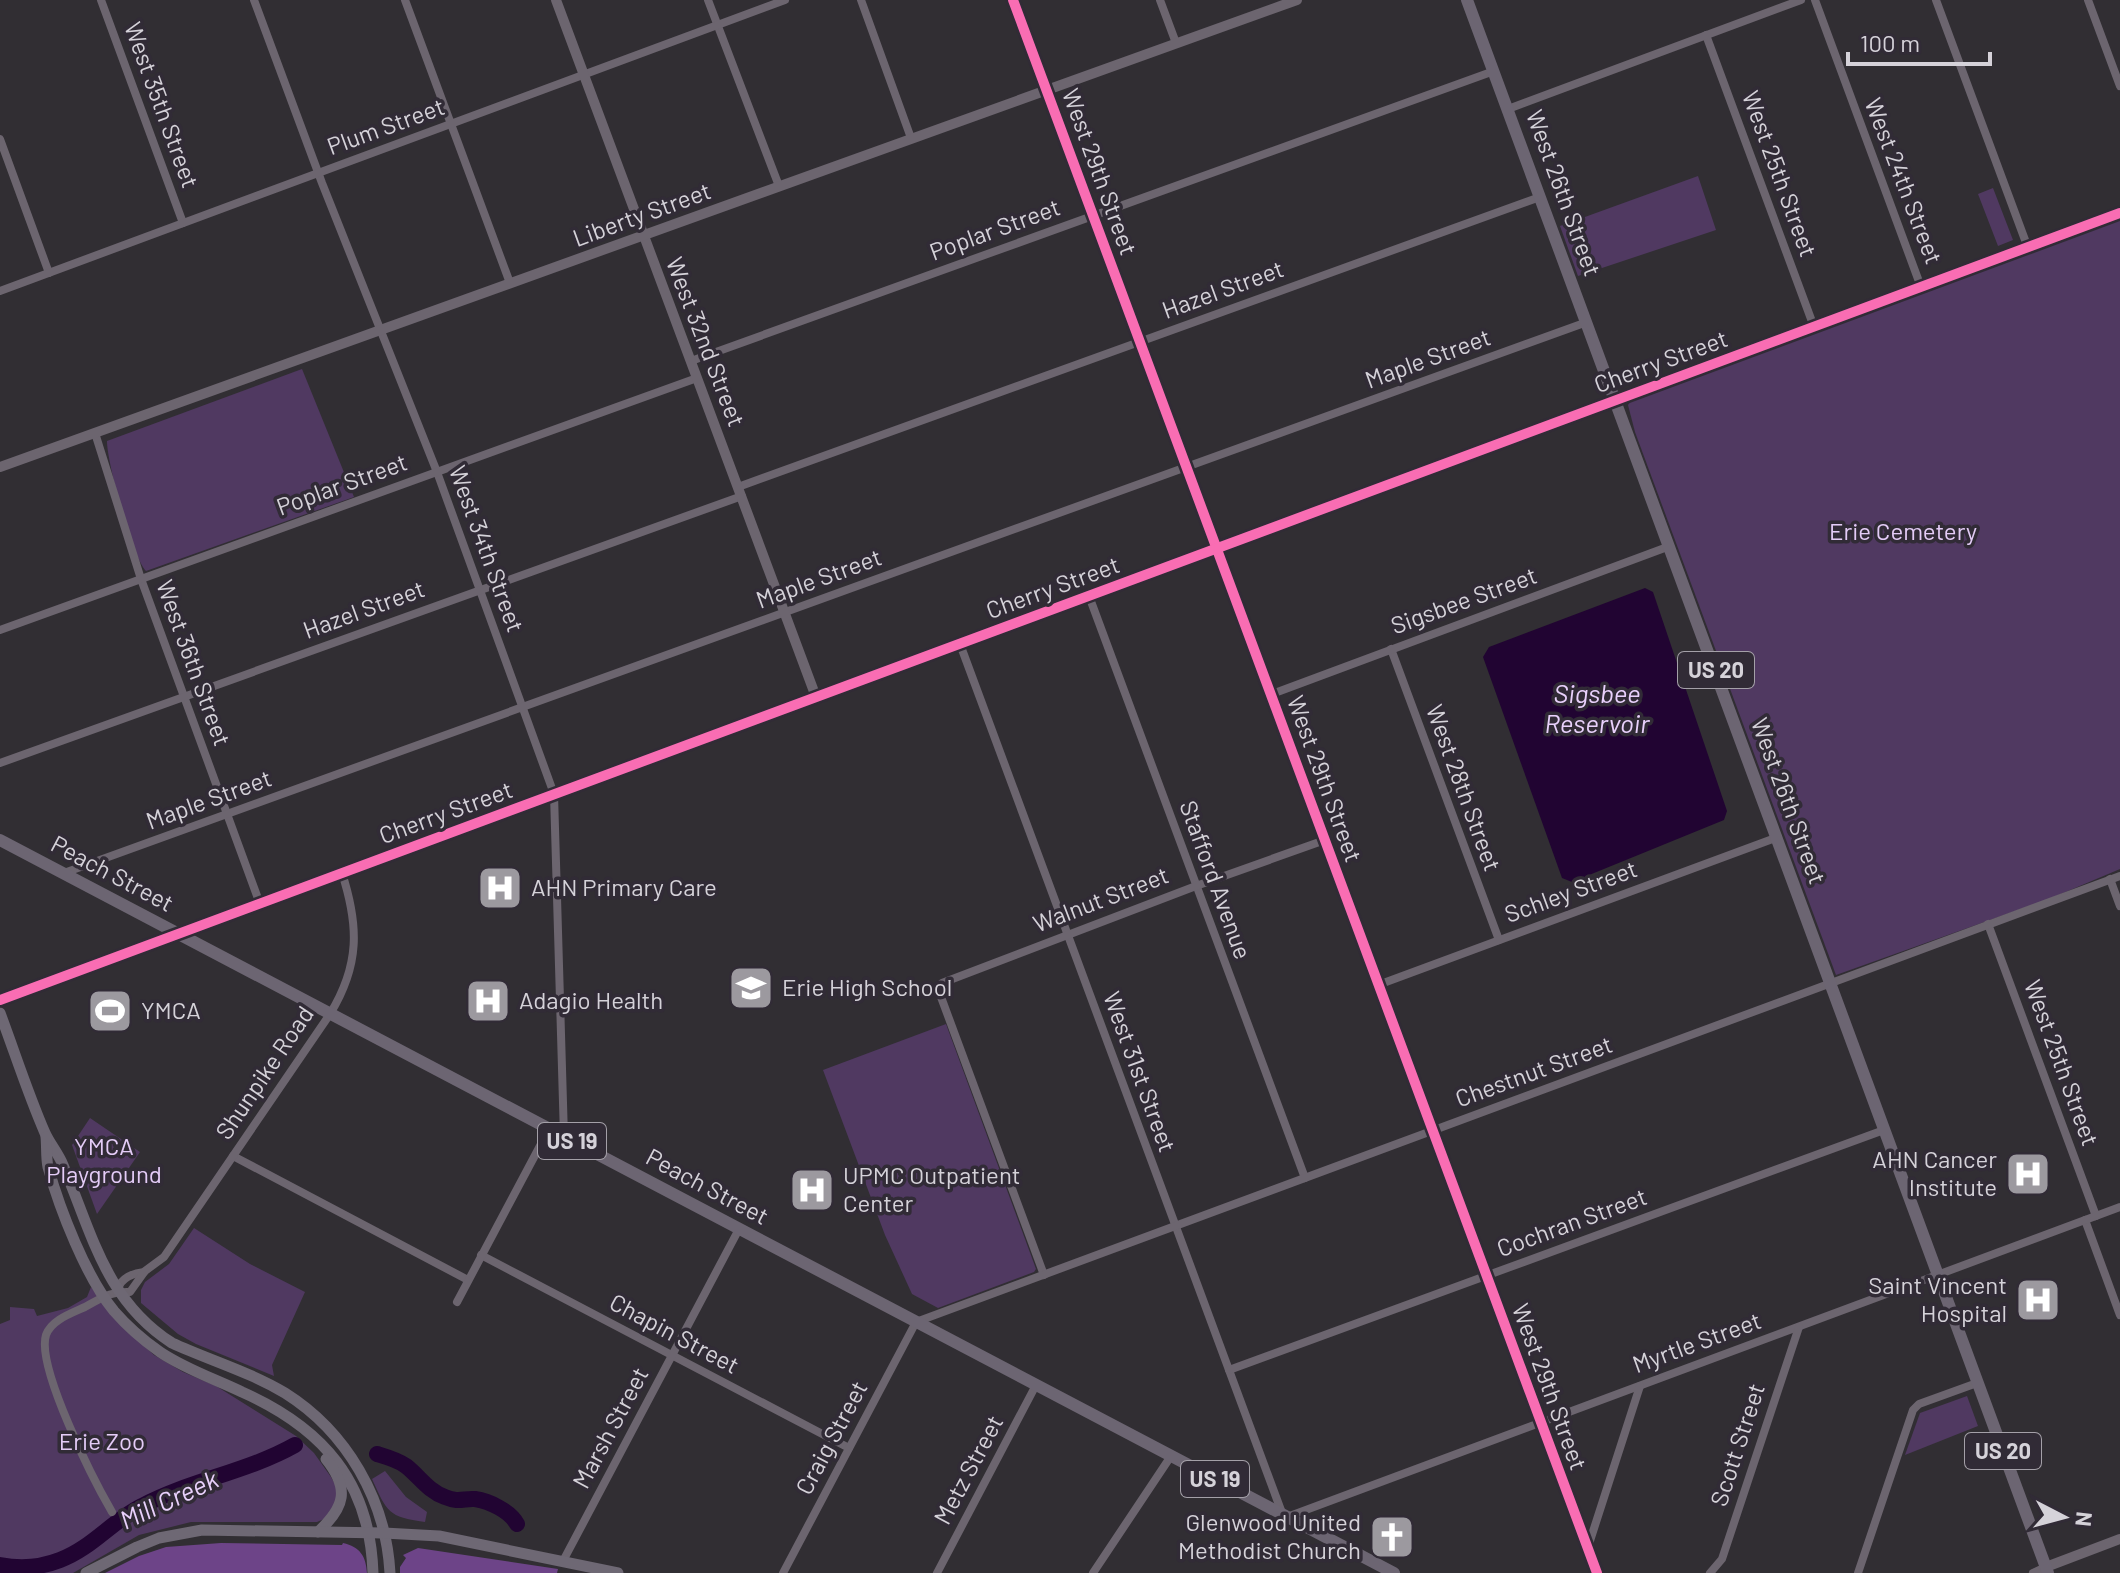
<svg xmlns="http://www.w3.org/2000/svg" width="2120" height="1573" font-family="Barlow,sans-serif">
<style>
.green{fill:#503961}
.forest{fill:#6d4488}
.water{fill:#210432}
.lines{fill:none;stroke-linecap:round;stroke-linejoin:round}
.river{stroke:#210432;stroke-width:16}
.minor{stroke:#6c656f;stroke-width:8}
.tertiary{stroke:#6c656f;stroke-width:10}
.secondary{stroke:#6e6874;stroke-width:11}
.primary{stroke:#6c6572;stroke-width:12}
.cycleway-casing{stroke:#312b36;stroke-width:15}
.cycleway{stroke:#f96db3;stroke-width:10}
.labels{text-anchor:middle;stroke-width:7;stroke-linejoin:round;paint-order:stroke}
.shield{fill:#312b36;stroke:#a4a0a8;stroke-width:2}
.shield-label{font-size:22px;font-weight:bold;fill:#d5d2d9}
.street-label{font-size:24px;fill:#d5d2d9;stroke:#312b36}
.park-label{font-size:24px;fill:#e4ccf7;stroke:#312b36}
.poi-label{font-size:24px;fill:#d5d2d9;stroke:#312b36;text-anchor:start}
.water-label{font-size:26px;font-style:italic;fill:#e9d1fc;stroke:#312b36}
</style>
<rect width="100%" height="100%" fill="#312e33"/>
<g class="green">
<polygon points="1698,176 1716,230 1578,276 1560,226"/>
<polygon points="1993,188 2013,240 1998,246 1978,194"/>
<polygon points="2120,219 2120,869 2049,899 1836,975 1635,432 1628,405 1631,401"/>
<path d="M 302,369 L 354,497 L 146,571 C 132,557 107,463 107,441 Z"/>
<polygon points="946,1024 1036,1269 1034,1272 938,1308 912,1294 885,1235 823,1070"/>
<polygon points="90,1118 140,1152 97,1214 72,1145"/>
<polygon points="194,1228 250,1264 305,1292 272,1365 274,1376 196,1344 178,1334 141,1303 141,1290 145,1282 169,1264"/>
<polygon points="91,1287 118,1322 154,1355 183,1372 216,1386 296,1436 314,1453 331,1477 336,1486 337,1503 324,1519 317,1522 191,1522 139,1535 73,1573 0,1573 0,1324 10,1320 10,1307 34,1309 37,1316 68,1308 87,1297"/>
<polygon points="1967,1396 1978,1426 1905,1455 1920,1413"/>
<path d="M 385,1471 L 406,1497 L 427,1512 L 425,1522 C 388,1517 387,1512 372,1479 Z"/>
</g>
<g class="forest">
<path d="M 343,1543 C 360,1547 366,1556 367,1573 L 105,1573 L 139,1556 L 166,1547 L 221,1543 L 342,1545 Z"/>
<polygon points="418,1548 558,1569 557,1573 400,1573 400,1567 406,1558 403,1555"/>
</g>
<polygon class="water" points="1645,588 1653,592 1727,811 1724,820 1572,882 1562,878 1483,657 1489,647"/>
<g class="lines">
<g class="river">
<path d="M 377,1454 C 387,1457 398,1460 406,1466 C 419,1476 428,1491 445,1497 C 459,1503 464,1498 475,1499 C 489,1501 510,1511 517,1524"/>
<path d="M 0,1565 C 20,1569 42,1567 60,1560 C 92,1548 112,1521 142,1506 C 191,1480 247,1472 295,1445"/>
</g>
<g class="minor">
<polyline points="101,0 183,223"/>
<polyline points="254,0 322,183 437,472 554,794 564,1137"/>
<polyline points="405,0 510,283"/>
<polyline points="708,0 779,186"/>
<polyline points="861,0 911,138"/>
<polyline points="1160,0 1176,43"/>
<polyline points="1815,0 1921,287"/>
<polyline points="1936,0 2028,248"/>
<polyline points="2088,0 2120,86"/>
<polyline points="1706,35 1814,327"/>
<polyline points="1508,109 1801,0"/>
<polyline points="0,139 49,273"/>
<polyline points="0,291 785,0"/>
<polyline points="691,361 1494,71"/>
<polyline points="95,433 141,579 260,904"/>
<polyline points="738,487 1540,197"/>
<polyline points="1089,596 1305,1178"/>
<polyline points="0,630 697,378"/>
<polyline points="960,644 1282,1513"/>
<polyline points="1391,649 1499,940"/>
<polyline points="1272,694 1670,546"/>
<polyline points="0,763 742,496"/>
<polyline points="64,873 1587,322"/>
<polyline points="2110,879 2120,906"/>
<polyline points="1988,924 2096,1216"/>
<polyline points="1378,985 1778,837"/>
<polyline points="233,1156 468,1280"/>
<polyline points="2085,1220 2120,1315"/>
<polyline points="481,1255 849,1448"/>
<polyline points="1044,1275 941,997 942,983 1196,886 1325,840"/>
<path d="M 118,1289 C 121,1278 133,1273 144,1272"/>
<polyline points="457,1302 549,1129"/>
<polyline points="1229,1370 1884,1130"/>
<path d="M 112,1512 C 94,1481 36,1367 46,1335 C 51,1320 72,1313 85,1307 C 102,1298 110,1291 130,1292 L 145,1271 L 164,1257 L 330,1014 C 360,965 359,926 342,873"/>
<polyline points="1287,1517 2120,1207"/>
<polyline points="1588,1547 1640,1386"/>
<polyline points="563,1561 739,1229"/>
<polyline points="783,1573 916,1322 2120,876"/>
<polyline points="937,1573 1036,1385"/>
<polyline points="1093,1573 1171,1456"/>
<polyline points="1710,1573 1722,1559 1799,1327"/>
<polyline points="1858,1573 1913,1410 1919,1404 1977,1383"/>
<polyline points="2033,1573 2046,1567"/>
</g>
<g class="tertiary">
<polyline points="556,0 816,697"/>
<polyline points="1013,0 1597,1573"/>
<polyline points="0,467 1297,0"/>
<polyline points="0,1000 2120,213"/>
<polyline points="2046,1567 2120,1539"/>
</g>
<g class="secondary">
<path d="M 0,1013 C 15,1053 28,1094 45,1133 C 50,1144 58,1153 63,1165 C 92,1233 105,1300 172,1343 C 209,1360 250,1372 285,1393 C 347,1432 386,1500 390,1573"/>
<path d="M 46,1137 C 47,1147 46,1158 48,1167 C 60,1210 86,1277 114,1311 C 127,1326 143,1340 160,1352 C 185,1369 215,1379 242,1392 C 323,1428 370,1482 373,1573"/>
<path d="M 318,1532 C 345,1507 350,1489 326,1459"/>
<polyline points="86,1573 137,1547 159,1538 202,1530 384,1533 439,1536 618,1573"/>
</g>
<g class="primary">
<polyline points="1467,0 2048,1573"/>
<polyline points="0,840 1394,1573"/>
</g>
<g class="cycleway-casing">
<g id="cycleway">
<polyline points="1013,0 1597,1573"/>
<polyline points="0,1000 2120,213"/>
</g>
</g>
<use href="#cycleway" class="cycleway"/>
</g>
<defs>
<g id="hospital-square" transform="scale(2.3)"><rect x="-9" y="-9" width="18" height="18" rx="4" fill="#9c999f" stroke="#312b36"/><path d="M-5-5h3v3.5h4V-5h3V5h-3V1.5h-4V5h-3Z" fill="#fff"/></g>
<g id="school-square" transform="scale(2.3)"><rect x="-9" y="-9" width="18" height="18" rx="4" fill="#9c999f" stroke="#312b36"/><path d="M0-5L7-2L0 1L-7-2ZM-4 1L0 2.5L4 1V4Q0 6-4 4Z" fill="#fff"/></g>
<g id="stadium-square" transform="scale(2.3)"><rect x="-9" y="-9" width="18" height="18" rx="4" fill="#9c999f" stroke="#312b36"/><path d="M0-5a6.5 5 0 1 0 0 10a6.5 5 0 1 0 0-10ZM-3.5-1.8h7v3.6h-7Z" fill="#fff"/></g>
<g id="church-square" transform="scale(2.3)"><rect x="-9" y="-9" width="18" height="18" rx="4" fill="#9c999f" stroke="#312b36"/><path d="M-1.2-6h2.4v3.5h3.3v2.4h-3.3V6h-2.4V-.1h-3.3v-2.4h3.3Z" fill="#fff"/></g>
</defs>
<g fill-rule="evenodd">
<use href="#hospital-square" x="500" y="888"/>
<use href="#school-square" x="751" y="988"/>
<use href="#hospital-square" x="488" y="1001"/>
<use href="#stadium-square" x="110" y="1011"/>
<use href="#hospital-square" x="2028" y="1174"/>
<use href="#hospital-square" x="812" y="1190"/>
<use href="#hospital-square" x="2038" y="1300"/>
<use href="#church-square" x="1392" y="1537"/>
</g>
<g class="labels">
<g class="shield">
<rect x="1678" y="652" width="76" height="36" rx="6"/>
<rect x="538" y="1123" width="68" height="36" rx="6"/>
<rect x="1965" y="1433" width="76" height="36" rx="6"/>
<rect x="1181" y="1461" width="68" height="36" rx="6"/>
</g>
<g class="shield-label">
<text x="1716" y="678">US 20</text>
<text x="572" y="1149">US 19</text>
<text x="2003" y="1459">US 20</text>
<text x="1215" y="1487">US 19</text>
</g>
<g class="street-label">
<text transform="translate(161 105) rotate(70)" y="8">West 35th Street</text>
<text transform="translate(386 127) rotate(-20)" y="8">Plum Street</text>
<text transform="translate(1099 172) rotate(70)" y="8">West 29th Street</text>
<text transform="translate(1779 174) rotate(70)" y="8">West 25th Street</text>
<text transform="translate(1903 181) rotate(69)" y="8">West 24th Street</text>
<text transform="translate(1563 193) rotate(70)" y="8">West 26th Street</text>
<text transform="translate(642 215) rotate(-20)" y="8">Liberty Street</text>
<text transform="translate(995 230) rotate(-20)" y="8">Poplar Street</text>
<text transform="translate(1223 290) rotate(-20)" y="8">Hazel Street</text>
<text transform="translate(705 342) rotate(69)" y="8">West 32nd Street</text>
<text transform="translate(1428 359) rotate(-20)" y="8">Maple Street</text>
<text transform="translate(1661 362) rotate(-20)" y="8">Cherry Street</text>
<text transform="translate(342 485) rotate(-20)" y="8">Poplar Street</text>
<text transform="translate(486 549) rotate(70)" y="8">West 34th Street</text>
<text transform="translate(819 579) rotate(-20)" y="8">Maple Street</text>
<text transform="translate(1053 588) rotate(-20)" y="8">Cherry Street</text>
<text transform="translate(1464 601) rotate(-20)" y="8">Sigsbee Street</text>
<text transform="translate(364 610) rotate(-20)" y="8">Hazel Street</text>
<text transform="translate(193 663) rotate(70)" y="8">West 36th Street</text>
<text transform="translate(1324 779) rotate(70)" y="8">West 29th Street</text>
<text transform="translate(1463 788) rotate(70)" y="8">West 28th Street</text>
<text transform="translate(209 800) rotate(-20)" y="8">Maple Street</text>
<text transform="translate(1788 801) rotate(70)" y="8">West 26th Street</text>
<text transform="translate(446 813) rotate(-20)" y="8">Cherry Street</text>
<text transform="translate(112 874) rotate(28)" y="8">Peach Street</text>
<text transform="translate(1215 880) rotate(70)" y="8">Stafford Avenue</text>
<text transform="translate(1571 892) rotate(-20)" y="8">Schley Street</text>
<text transform="translate(1101 900) rotate(-21)" y="8">Walnut Street</text>
<text transform="translate(2061 1063) rotate(70)" y="8">West 25th Street</text>
<text transform="translate(1139 1072) rotate(70)" y="8">West 31st Street</text>
<text transform="translate(1534 1072) rotate(-20)" y="8">Chestnut Street</text>
<text transform="translate(265 1073) rotate(-56)" y="8">Shunpike Road</text>
<text transform="translate(707 1187) rotate(28)" y="8">Peach Street</text>
<text transform="translate(1572 1223) rotate(-20)" y="8">Cochran Street</text>
<text transform="translate(674 1334) rotate(28)" y="8">Chapin Street</text>
<text transform="translate(1697 1343) rotate(-20)" y="8">Myrtle Street</text>
<text transform="translate(1549 1387) rotate(70)" y="8">West 29th Street</text>
<text transform="translate(611 1428) rotate(-62)" y="8">Marsh Street</text>
<text transform="translate(832 1438) rotate(-62)" y="8">Craig Street</text>
<text transform="translate(1738 1445) rotate(-72)" y="8">Scott Street</text>
<text transform="translate(969 1470) rotate(-62)" y="8">Metz Street</text>
</g>
<g class="park-label">
<text x="1903" y="540">Erie Cemetery</text>
<text x="104" y="1155">YMCA<tspan x="104" dy="28">Playground</tspan></text>
<text x="102" y="1450">Erie Zoo</text>
</g>
<g class="poi-label">
<text x="531" y="896">AHN Primary Care</text>
<text x="782" y="996">Erie High School</text>
<text x="519" y="1009">Adagio Health</text>
<text x="141" y="1019">YMCA</text>
<text x="1997" y="1168" text-anchor="end">AHN Cancer<tspan x="1997" dy="28">Institute</tspan></text>
<text x="843" y="1184">UPMC Outpatient<tspan x="843" dy="28">Center</tspan></text>
<text x="2007" y="1294" text-anchor="end">Saint Vincent<tspan x="2007" dy="28">Hospital</tspan></text>
<text x="1361" y="1531" text-anchor="end">Glenwood United<tspan x="1361" dy="28">Methodist Church</tspan></text>
</g>
<g class="water-label">
<text x="1597" y="703">Sigsbee<tspan x="1597" dy="30">Reservoir</tspan></text>
<text transform="translate(169 1500) rotate(-25)" y="9">Mill Creek</text>
</g>
</g>
<g transform="translate(2064 1517) rotate(96)" stroke="#312b36" stroke-width="6" paint-order="stroke">
<path d="M0-6L14 30L0 20L-14 30Z" fill="#d5d2d9"/>
<text y="-12" font-size="22" font-weight="bold" text-anchor="middle" fill="#d5d2d9">N</text>
</g>
<path d="M1848 52v12h142v-12" fill="none" stroke="#d5d2d9" stroke-width="4"/>
<text x="1860" y="52" font-size="24" fill="#d5d2d9" stroke="#312b36" stroke-width="6" paint-order="stroke">100 m</text>
</svg>
